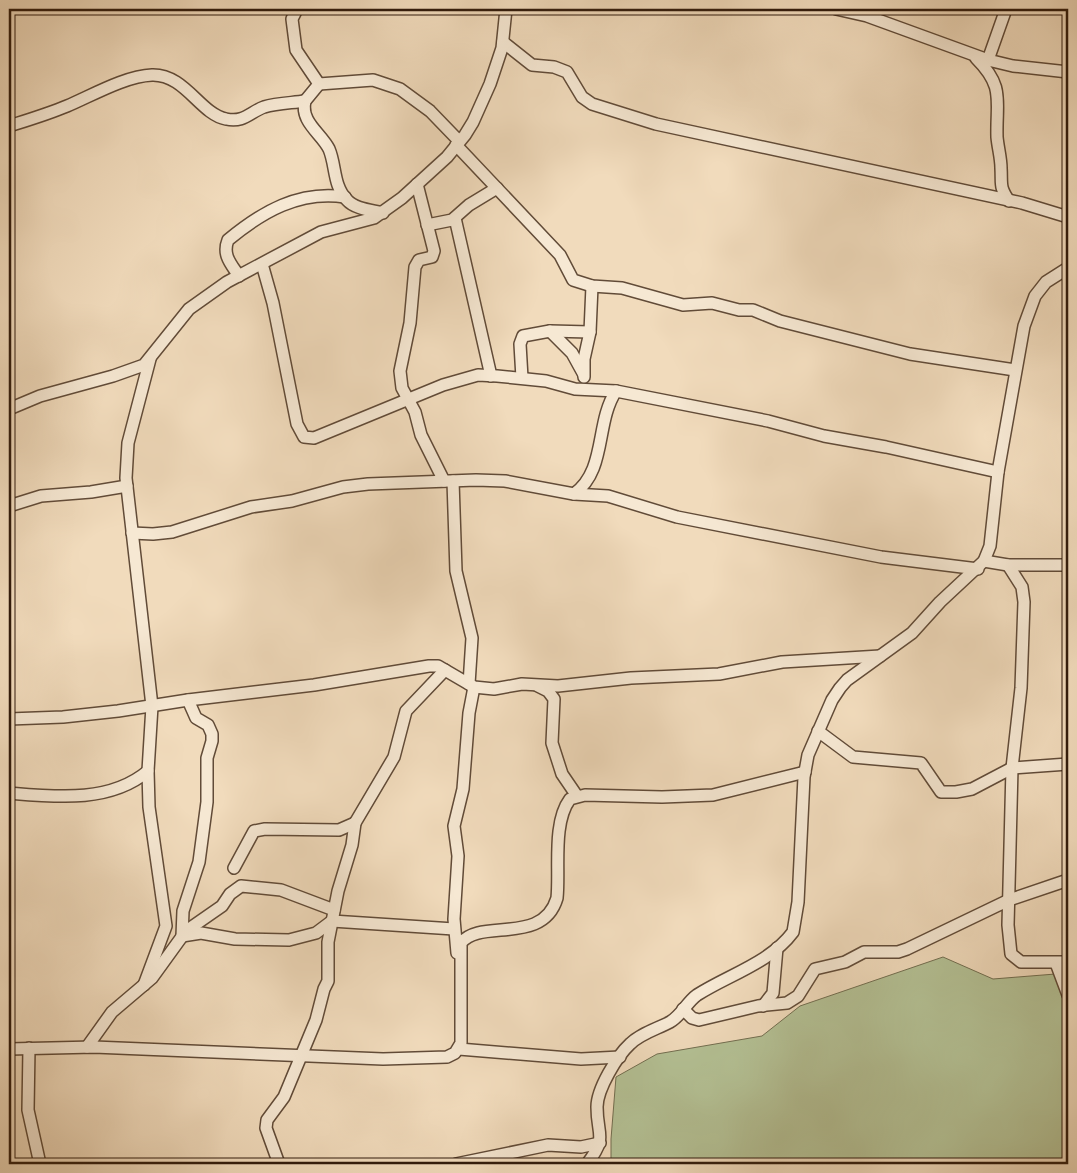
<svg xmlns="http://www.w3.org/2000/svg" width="1077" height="1173" font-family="Alegreya,serif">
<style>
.green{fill:#b4c195;stroke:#726e50}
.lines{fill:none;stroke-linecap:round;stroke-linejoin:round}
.street-casing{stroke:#614b38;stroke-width:14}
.street{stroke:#f6e8d3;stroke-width:11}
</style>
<rect width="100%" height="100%" fill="#f1dbbc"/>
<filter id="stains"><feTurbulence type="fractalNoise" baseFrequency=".004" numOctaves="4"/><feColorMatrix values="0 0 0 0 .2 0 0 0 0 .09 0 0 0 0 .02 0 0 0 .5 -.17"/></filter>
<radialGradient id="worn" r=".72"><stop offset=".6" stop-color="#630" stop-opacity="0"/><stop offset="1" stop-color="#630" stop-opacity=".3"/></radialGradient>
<polygon class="green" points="943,957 993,979 1068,973 1068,1164 611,1164 611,1139 616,1077 657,1054 762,1036 800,1006"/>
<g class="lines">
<g class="street-casing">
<g id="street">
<path d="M 297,9 L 292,19 L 296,50 L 319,84 L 305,101 C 300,122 321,133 329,149 C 336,165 333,186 347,200 C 355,209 371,210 383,213"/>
<polyline points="836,9 867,16 988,60 1013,66 1068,72"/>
<polyline points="503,42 532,65 554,67 567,72 582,97 592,104 656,124 1022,203 1068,217"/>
<path d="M 976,58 C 1005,87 996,100 997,137 C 998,148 1001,158 1001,168 C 1002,185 999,186 1009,201"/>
<polyline points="988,60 1006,9"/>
<polyline points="319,84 373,80 400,89 430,111 459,141"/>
<path d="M 9,126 C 28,120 48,114 67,106 C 91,96 125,76 152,75 C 185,74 200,114 226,119 C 244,123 250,112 264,107 C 277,103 292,103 305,101"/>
<polyline points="456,145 560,255 573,280 592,286 622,288 683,305 712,303 739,310 753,310 780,321 910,354 1015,370"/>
<polyline points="417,184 434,251 432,257 419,260 415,267 410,323 400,371 402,388 415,412 421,435 444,481"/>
<polyline points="455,218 491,376"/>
<polyline points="427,225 452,220 469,205 497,188"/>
<polyline points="262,264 273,303 297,424 304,437 314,438 443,385 478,375 497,376 546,381 575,389 616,391 768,421 824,436 886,447 998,472"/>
<path d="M 239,276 C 231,264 222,255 228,240 C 262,212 299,190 345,197"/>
<polyline points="550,331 572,353 583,373"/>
<polyline points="584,377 584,359 590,332 592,286"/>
<polyline points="522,378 520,344 523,336 550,331 590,332"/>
<polyline points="9,409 40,396 113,376 144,365 189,309 227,282 321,232 374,218 402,198 447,157 465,135 473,122 490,84 502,48 506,9"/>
<polyline points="453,481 456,571 472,638 469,684"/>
<path d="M 574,494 C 607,470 595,423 616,391"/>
<polyline points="9,506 41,496 91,492 127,486"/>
<polyline points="132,533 153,534 172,532 251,507 292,501 343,487 368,484 476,480 505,481 574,494 608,496 677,517 881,557 978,569"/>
<polyline points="984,561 1008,565 1068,565"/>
<polyline points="1008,565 1022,587 1024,602 1021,688 1012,768 1008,925 1011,954 1021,962 1068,962"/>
<polyline points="538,686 548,691 554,699 552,743 562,774 577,796"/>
<polyline points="188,700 196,718 208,725 212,734 212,741 207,758 207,802 199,862 183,911 182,936 201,933 235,939 289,940 316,933 332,921 454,929"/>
<polyline points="9,719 63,717 118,711 188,700 314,685 429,666 438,666 474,687 494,689 522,684 558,686 631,678 719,674 782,662 880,656"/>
<polyline points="818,731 853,757 921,763 941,792 956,792 972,789 1012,768 1068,764"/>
<path d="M 9,793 C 56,797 110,803 148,771"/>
<polyline points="234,868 254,831 265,829 339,830 355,823"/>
<polyline points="457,953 454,919 458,856 454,826 463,789 469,713 474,687"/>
<polyline points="1056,963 1068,995"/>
<polyline points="144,985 166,926 149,807 148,771 152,706 126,478 128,443 150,359"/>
<polyline points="763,1006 773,993 777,948"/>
<polyline points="683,1009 692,1018 699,1020 758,1006 787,1003 798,996 815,969 845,962 864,952 898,952 907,949 1009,900 1068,880"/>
<polyline points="87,1047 112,1012 152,978 186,931 222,906 230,894 241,886 281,890 334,910"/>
<polyline points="29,1048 28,1110 40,1164"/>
<path d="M 9,1049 L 94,1047 L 383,1059 L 447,1057 L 455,1053 L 461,1043 L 461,943 C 480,918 543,946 557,898 C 560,870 552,823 570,799 L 585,795 L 662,797 L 713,795 L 805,772"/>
<polyline points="459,1049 581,1059 620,1057"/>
<polyline points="279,1164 266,1128 267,1120 284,1097 316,1020 324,989 328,981 328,942 338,891 352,845 355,823 394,757 406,711 445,670"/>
<polyline points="456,1164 548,1145 581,1147 600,1143"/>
<path d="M 587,1164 C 608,1136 597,1137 597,1107 C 597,1089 617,1056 630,1044 C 641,1033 657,1029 670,1022 C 681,1016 687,1002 697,995 C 728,975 770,963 793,932 L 798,902 L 804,777 L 808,755 L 832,700 L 840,688 L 847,680 L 912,633 L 940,602 L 984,561 L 990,546 L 998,472 L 1024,326 L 1035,296 L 1046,282 L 1068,268"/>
</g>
</g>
<use href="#street" class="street"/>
</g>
<rect width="1077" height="1173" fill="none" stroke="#f1dbbc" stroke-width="30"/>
<rect x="10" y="10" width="1057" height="1153" fill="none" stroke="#311b0c" stroke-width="2.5"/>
<rect x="15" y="15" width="1047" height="1143" fill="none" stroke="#311b0c"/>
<rect width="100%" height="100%" filter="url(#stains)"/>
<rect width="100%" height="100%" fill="url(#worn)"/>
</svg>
